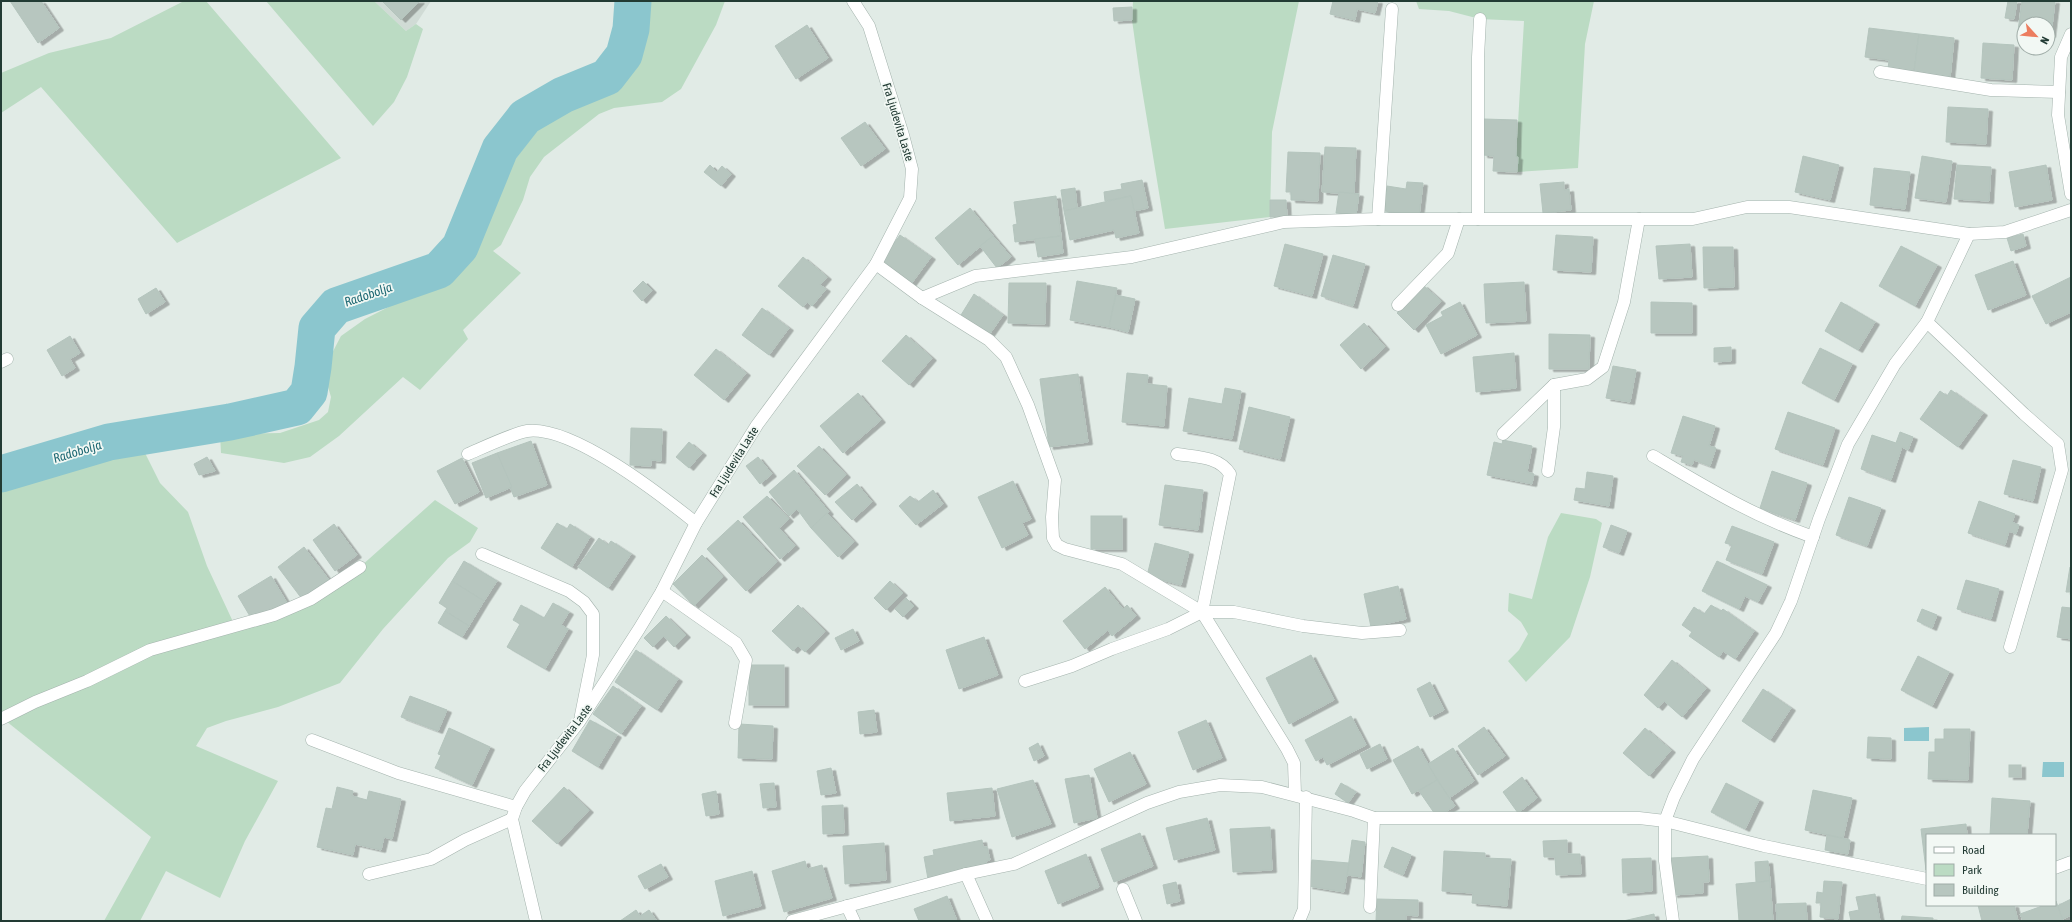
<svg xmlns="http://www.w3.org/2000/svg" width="2072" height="922" font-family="'Asap Condensed',sans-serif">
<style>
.built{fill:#d0dbd5}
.green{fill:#bbdbc3}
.water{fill:#8bc6ce}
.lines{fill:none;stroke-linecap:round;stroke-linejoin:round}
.river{stroke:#8bc6ce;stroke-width:37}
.building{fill:#b7c6bf;stroke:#b4c4bd;filter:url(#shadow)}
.lane-casing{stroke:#a4b3ad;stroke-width:13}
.street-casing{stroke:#a4b3ad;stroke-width:13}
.lane{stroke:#fff;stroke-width:12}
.street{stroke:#fff;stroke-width:12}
.labels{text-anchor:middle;stroke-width:3.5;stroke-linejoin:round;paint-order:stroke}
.street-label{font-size:12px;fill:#223b34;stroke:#f2f8f4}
.water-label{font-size:13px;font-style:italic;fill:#1f6974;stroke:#f2f8f4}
</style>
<defs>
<filter id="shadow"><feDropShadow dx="4.5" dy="2.5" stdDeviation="0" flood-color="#0004"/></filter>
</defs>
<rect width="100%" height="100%" fill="#e1ebe6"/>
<polygon class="built" points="374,1 431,1 416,24 406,31"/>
<g class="green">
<polygon points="184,1 206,1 341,158 177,243 41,87 1,113 1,73 49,53 111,38"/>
<polygon points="266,1 374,1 406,31 416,24 423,29 407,77 394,102 373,126"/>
<polygon points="647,1 725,1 716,25 681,89 662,102 614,108 599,114 544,157 530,177 523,200 501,245 493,251 521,273 463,330 468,339 420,390 403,377 339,436 310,457 284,463 221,453 220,434 280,433 319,420 328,412 331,397 326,380 328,361 341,336 365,319 453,274 478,249 512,164 536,131 573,103 606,92 638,50"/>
<polygon points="1133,1 1299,1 1272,132 1270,217 1165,229 1140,77 1132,20"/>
<polygon points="1416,1 1594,1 1585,44 1578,168 1517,172 1518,157 1516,157 1524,21 1480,19 1449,11 1419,9"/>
<polygon points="137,437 160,483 188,512 207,566 235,626 274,615 360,567 435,500 478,528 470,542 448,558 383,629 340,683 278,707 226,721 207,728 196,746 278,781 245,841 220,898 166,871 140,921 104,921 151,837 1,717 1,474 109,442"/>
<polygon points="1561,513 1596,519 1602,523 1590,577 1570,637 1526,682 1508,661 1519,650 1528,634 1521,622 1508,611 1509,593 1532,599 1548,537"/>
</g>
<g class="water">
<polygon points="1929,727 1929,741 1904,741 1904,728"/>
<polygon points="2043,762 2064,762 2064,777 2042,777"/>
</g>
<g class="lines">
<polyline class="river" points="1,474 109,442 230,422 297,407 309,392 313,367 317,328 336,306 439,270 460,247 500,149 525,117 563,95 607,77 624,55 631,29 633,1"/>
</g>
<g class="building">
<polygon points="10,1 41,1 59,28 38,43"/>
<polygon points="382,1 420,1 401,20"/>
<polygon points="1333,1 1378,1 1375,13 1357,9 1355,20 1330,14"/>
<polygon points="2008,1 2017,1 2014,19 2005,18"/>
<polygon points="2022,1 2055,1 2051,35 2048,35 2048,24 2024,24 2024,31 2018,31"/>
<polygon points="1132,7 1132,20 1114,21 1113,8"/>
<polygon points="807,25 828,58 796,79 775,46"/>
<polygon points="1869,28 1919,34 1914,72 1888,69 1889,60 1865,57"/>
<polygon points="1919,34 1954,38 1950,78 1914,72"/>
<polygon points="1983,43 2014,45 2012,80 1981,78"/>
<polygon points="1948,107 1988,109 1986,144 1946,142"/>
<polygon points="1484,119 1517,120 1516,157 1518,157 1517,172 1493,171 1494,156 1483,155"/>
<polygon points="865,122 885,149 861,166 841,138"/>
<polygon points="1325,147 1356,148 1354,194 1322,192"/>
<polygon points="1288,152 1320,153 1318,201 1291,200 1291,192 1286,192"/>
<polygon points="1803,156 1839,165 1830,200 1795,192"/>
<polygon points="1922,156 1952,161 1946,202 1915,198"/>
<polygon points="710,165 717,172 722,166 731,174 721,186 704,172"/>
<polygon points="1957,165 1991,167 1989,201 1954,199"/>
<polygon points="2046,165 2052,200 2015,207 2009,172"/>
<polygon points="1874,168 1910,172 1905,209 1870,205"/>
<polygon points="1142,180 1148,208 1134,211 1131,196 1105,201 1104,192 1122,189 1121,184"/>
<polygon points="1407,182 1423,183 1419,216 1384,211 1387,186 1406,189"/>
<polygon points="1564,182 1564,190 1569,189 1571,210 1543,213 1540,184"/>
<polygon points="1075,188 1077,208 1064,211 1061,190"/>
<polygon points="1339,192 1359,194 1356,215 1336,213"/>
<polygon points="1056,196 1061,236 1015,242 1013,225 1017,224 1014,202"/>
<polygon points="1131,196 1139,233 1116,238 1114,230 1070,240 1064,211"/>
<polygon points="1270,200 1286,200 1287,217 1270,217"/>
<polygon points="970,208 993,236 958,265 935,238"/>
<polygon points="2023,234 2026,246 2011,251 2007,238"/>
<polygon points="900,235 931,257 911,284 880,262"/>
<polygon points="1556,235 1593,237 1591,272 1553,270"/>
<polygon points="993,236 1011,257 997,268 980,246"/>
<polygon points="1061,236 1063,253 1038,257 1035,239"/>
<polygon points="1285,244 1323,254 1312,296 1274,286"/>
<polygon points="1690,244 1692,277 1659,279 1656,246"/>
<polygon points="1901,246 1937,265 1915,306 1879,286"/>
<polygon points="1703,247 1733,247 1734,287 1704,288"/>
<polygon points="1333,255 1365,264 1353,306 1321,296"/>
<polygon points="803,257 827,277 820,285 826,289 812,306 807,302 803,307 778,286"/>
<polygon points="2013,261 2026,295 1988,310 1975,275"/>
<polygon points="2071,277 2071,312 2046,324 2032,296"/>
<polygon points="643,281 652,290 642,301 633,291"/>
<polygon points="1077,281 1117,288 1109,327 1070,320"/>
<polygon points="1524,282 1526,321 1486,323 1484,284"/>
<polygon points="1009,283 1046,283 1045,324 1008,323"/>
<polygon points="1423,285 1441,301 1414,330 1397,313"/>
<polygon points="156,288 165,302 146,314 138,299"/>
<polygon points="974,294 1003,315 989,335 961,315"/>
<polygon points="1116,295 1135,299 1128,332 1109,327"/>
<polygon points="1460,302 1477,335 1441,354 1426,325 1443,316 1441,312"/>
<polygon points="1651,302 1692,303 1692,333 1651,333"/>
<polygon points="1841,302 1875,322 1858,350 1825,331"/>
<polygon points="762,308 789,328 769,355 742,335"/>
<polygon points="1364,323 1385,347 1361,369 1340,345"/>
<polygon points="1549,334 1590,335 1589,369 1549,369"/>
<polygon points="906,335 932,358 909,385 882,361"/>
<polygon points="70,336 80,353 70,359 75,368 62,376 47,350"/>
<polygon points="1731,347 1731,361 1714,362 1714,348"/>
<polygon points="1820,348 1852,364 1834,400 1802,383"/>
<polygon points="716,349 746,373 724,400 694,375"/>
<polygon points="1514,353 1516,388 1476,392 1473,357"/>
<polygon points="1613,366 1636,370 1630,402 1606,398"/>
<polygon points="1127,373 1148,375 1147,384 1167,386 1164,426 1122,422"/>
<polygon points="1078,374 1088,442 1049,447 1040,379"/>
<polygon points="1225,388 1241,391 1232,439 1183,431 1189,398 1222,404"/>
<polygon points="1951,390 1983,413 1958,447 1920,419 1940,391 1947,396"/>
<polygon points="858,393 881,420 843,453 820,426"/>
<polygon points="1249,407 1290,417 1280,459 1239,449"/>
<polygon points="1788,412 1835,428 1823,465 1775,449"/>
<polygon points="1683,416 1715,426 1709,446 1716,448 1710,466 1694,460 1692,465 1681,462 1683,456 1671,453"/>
<polygon points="631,428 662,429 661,461 651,460 651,466 630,465"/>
<polygon points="1900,432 1913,437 1908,450 1902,447 1891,480 1861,469 1872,435 1896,443"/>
<polygon points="1503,440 1532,446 1527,472 1534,474 1532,484 1487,475 1494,442 1502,444"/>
<polygon points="531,441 547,485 514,497 497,453"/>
<polygon points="689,442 702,453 689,468 676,457"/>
<polygon points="819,446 846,475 825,495 797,466"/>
<polygon points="497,453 512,487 486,498 472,463"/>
<polygon points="207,457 215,471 199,475 194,464"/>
<polygon points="758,457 772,474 760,484 746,466"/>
<polygon points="462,458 479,492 455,504 437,471"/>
<polygon points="2013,460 2041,467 2033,501 2004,494"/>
<polygon points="794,470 829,512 811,528 797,509 789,516 769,492"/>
<polygon points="1772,471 1807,483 1795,520 1760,508"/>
<polygon points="1587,472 1613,476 1609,506 1574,500 1576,488 1585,489"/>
<polygon points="1013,481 1031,519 1022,523 1028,535 1002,548 978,497"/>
<polygon points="857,484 872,502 852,520 835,502"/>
<polygon points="1165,485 1203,490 1198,530 1159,525"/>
<polygon points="933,490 943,504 916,525 899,506 910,496 918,502"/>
<polygon points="767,496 789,519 779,528 795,546 780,559 743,517"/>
<polygon points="1849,497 1881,508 1867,546 1836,535"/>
<polygon points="1979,501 2015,514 2012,522 2019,525 2016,534 2009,531 2005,545 1968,533"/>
<polygon points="827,513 854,542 838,557 811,528"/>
<rect x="1091" y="516" width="31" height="33"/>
<polygon points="738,520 777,562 746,591 707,549"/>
<polygon points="557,523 567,529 570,524 590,537 572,567 541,548"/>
<polygon points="334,524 357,555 335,571 313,540"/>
<polygon points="1611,525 1627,531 1619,553 1603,547"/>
<polygon points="1732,526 1774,542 1762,574 1726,560 1732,545 1725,543"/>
<polygon points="599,538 608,545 611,541 631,554 608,588 578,567"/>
<polygon points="1155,543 1189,552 1181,585 1147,576"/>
<polygon points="304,547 329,580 302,599 278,567"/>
<polygon points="702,555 723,577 694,606 673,584"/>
<polygon points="464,561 497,581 484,601 452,581"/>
<polygon points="1717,561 1767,585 1758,602 1745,596 1739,609 1702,591"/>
<polygon points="2070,567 2071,568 2071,592 2066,592"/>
<polygon points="271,576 287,603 254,623 238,596"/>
<polygon points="1966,580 1999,589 1991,619 1957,609"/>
<polygon points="452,581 484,601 469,626 445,611 447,608 439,603"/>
<polygon points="890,581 903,593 886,610 874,598"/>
<polygon points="1398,586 1406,619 1371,627 1364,594"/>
<polygon points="1105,587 1123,609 1127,605 1136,616 1112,636 1108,630 1085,649 1063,621"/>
<polygon points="906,598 914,606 903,617 895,609"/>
<polygon points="553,603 569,612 561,625 568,629 545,669 507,647 520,624 513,620 521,605 544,618"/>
<polygon points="798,605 825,631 805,652 798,646 793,651 772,631"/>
<polygon points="1711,605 1721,611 1723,609 1754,631 1735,659 1723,651 1719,657 1689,636 1692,632 1682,625 1694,607 1704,614"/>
<polygon points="2062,607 2071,608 2071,639 2057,637"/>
<polygon points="1922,609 1937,615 1932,628 1917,621"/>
<polygon points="445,611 469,626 462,637 438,623"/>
<polygon points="666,616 686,635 674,647 664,636 653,647 644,638"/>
<polygon points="853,629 859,641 841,650 835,638"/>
<polygon points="984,637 998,675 959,689 946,650"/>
<polygon points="636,650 678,679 657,710 615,682"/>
<polygon points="1311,655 1334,700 1289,724 1266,678"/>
<polygon points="1918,656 1949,672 1932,706 1901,690"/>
<polygon points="1672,660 1706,688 1682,717 1664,701 1658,708 1644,695"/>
<rect x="749" y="665" width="35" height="40"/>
<polygon points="1430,682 1444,710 1430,717 1417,689"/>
<polygon points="613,686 641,706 621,734 593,714"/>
<polygon points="1763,689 1791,708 1770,740 1742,721"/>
<polygon points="410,696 447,710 438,731 401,717"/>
<polygon points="874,710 877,732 860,734 858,712"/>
<polygon points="1351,716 1366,745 1327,765 1323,757 1316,761 1305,740"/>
<polygon points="590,720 617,735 598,767 572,751"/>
<polygon points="1206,720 1222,758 1193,770 1178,732"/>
<polygon points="739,724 773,726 772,759 738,758"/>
<polygon points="1484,727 1505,756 1478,775 1458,746"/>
<polygon points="449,728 490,747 472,785 435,768 441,755 438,754"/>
<polygon points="1645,728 1671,750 1649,776 1623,753"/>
<polygon points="1944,729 1970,729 1968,780 1928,779 1929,752 1935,752 1935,739 1944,739"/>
<polygon points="1868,737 1891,738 1891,759 1867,758"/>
<polygon points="1038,743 1044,756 1034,761 1029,748"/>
<polygon points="1380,744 1387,759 1367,769 1360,754"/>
<polygon points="1418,746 1437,780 1412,794 1393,760"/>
<polygon points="1453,748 1474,781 1449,798 1428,764"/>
<polygon points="1130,752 1146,784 1109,802 1094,769"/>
<rect x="2009" y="765" width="12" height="12"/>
<polygon points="831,768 836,793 821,795 817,771"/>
<polygon points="1089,775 1097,818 1074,823 1065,779"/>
<polygon points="1522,777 1537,798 1518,813 1503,792"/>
<polygon points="1033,780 1051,824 1012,837 997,789"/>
<polygon points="1437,780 1455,806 1437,817 1419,791"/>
<polygon points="774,783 776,807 763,808 760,784"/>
<polygon points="1341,783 1356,792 1348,803 1335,794"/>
<polygon points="1726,783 1759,800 1745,829 1711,812"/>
<polygon points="337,787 353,791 352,796 367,800 369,791 401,799 392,839 384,837 381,850 355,844 353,855 317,847 326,808 332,809"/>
<polygon points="564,787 589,810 557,844 532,821"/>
<polygon points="992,788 995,816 950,821 947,793"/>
<polygon points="1813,790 1852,798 1843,838 1805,830"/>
<polygon points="716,791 719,814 706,816 702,794"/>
<polygon points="1992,798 2030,801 2027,835 1990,835"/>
<polygon points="843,805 844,833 823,834 822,806"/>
<polygon points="1207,818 1215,850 1174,860 1166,828"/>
<polygon points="1966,824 1967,835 1927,835 1926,870 1921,829"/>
<polygon points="1270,827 1272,870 1233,872 1230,829"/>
<polygon points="1140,833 1153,866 1114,882 1101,849"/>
<polygon points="1827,835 1850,840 1848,854 1825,850"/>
<polygon points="982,840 983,847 987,847 990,860 986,861 987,867 928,879 924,857 934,855 933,850"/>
<polygon points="1352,840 1365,842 1361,877 1347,875"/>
<polygon points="1567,840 1567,854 1580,854 1581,874 1556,875 1555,857 1544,857 1543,841"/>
<polygon points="884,843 886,880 845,884 843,846"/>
<polygon points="1392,847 1411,855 1403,875 1384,867"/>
<polygon points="1444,851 1485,853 1485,858 1511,859 1507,906 1472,903 1473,893 1442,891"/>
<polygon points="1086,854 1099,887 1058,904 1045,871"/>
<polygon points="1708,856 1709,882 1703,882 1703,893 1673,895 1671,858"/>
<polygon points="1651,858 1652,891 1623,893 1622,859"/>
<polygon points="1312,860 1349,863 1344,892 1308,886"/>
<polygon points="805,861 807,869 822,865 832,898 784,912 772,871"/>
<polygon points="1768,861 1770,881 1756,882 1755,862"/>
<polygon points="661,864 668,877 645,889 638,876"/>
<polygon points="752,871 761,906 723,916 715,881"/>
<polygon points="1770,881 1773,921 1739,921 1736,884"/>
<polygon points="1824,881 1842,882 1838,919 1820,917 1821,903 1816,903 1817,892 1823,893"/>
<polygon points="1176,882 1180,901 1167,904 1163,885"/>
<polygon points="1875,894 1880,921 1851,921 1849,912 1859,910 1856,897"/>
<polygon points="947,896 957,921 919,921 914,909"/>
<polygon points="1377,899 1418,900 1418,916 1406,915 1406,921 1376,921"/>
<polygon points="2071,899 2071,915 2063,919 2057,906"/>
<polygon points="2056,901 2063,921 2023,921 2020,914 2045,905 2055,905"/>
<polygon points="1806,903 1807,921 1777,921 1776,904"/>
<polygon points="1978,905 2014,905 2018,921 1982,921"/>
<polygon points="636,910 640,916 649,910 657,921 620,921"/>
<polygon points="1654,914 1655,921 1623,921"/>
<polygon points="1902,916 1933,918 1933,921 1901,921"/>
</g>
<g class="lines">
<g class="lane-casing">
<g id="lane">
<path d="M 1653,456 C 1707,488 1753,516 1813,537"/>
<polyline points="1123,889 1136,921"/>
<polyline points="1299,921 1304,909 1306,797"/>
</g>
</g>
<g class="street-casing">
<g id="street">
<polyline points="2071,34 2061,57 2058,115 2071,194"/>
<polyline points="1880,72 1991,90 2059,92"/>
<polyline points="1378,219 1392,9"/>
<polyline points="1478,219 1478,57 1480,19"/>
<polyline points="876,264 922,298 989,340 1006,357 1028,405 1055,480 1052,517 1053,538 1057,545 1065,549 1122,564 1202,612 1287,749 1294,763 1295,794"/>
<polyline points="922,298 975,276 1132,257 1284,222 1378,219 1693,219 1747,207 1789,207 1969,234 2005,232 2071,210"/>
<polyline points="1398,305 1448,253 1459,219"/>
<polyline points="1927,322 2024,414 2058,444 2062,470 2010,647"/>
<polyline points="1,362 7,359"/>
<polyline points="1503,434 1554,385 1587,379 1603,367 1624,302 1639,219"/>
<path d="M 468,454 C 482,448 514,433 527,431 C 572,425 661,495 696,523"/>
<path d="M 1177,454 C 1196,457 1219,456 1230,474 L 1202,612"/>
<polyline points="1548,471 1554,427 1554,385"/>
<polyline points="482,554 569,591 584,602 593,614 593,655 581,715"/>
<polyline points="662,591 736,643 746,660 735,723"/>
<polyline points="1025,681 1072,666 1112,649 1168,629 1202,612 1234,612 1303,626 1362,633 1400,630"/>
<polyline points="1,719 35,702 87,681 150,650 274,615 311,599 360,567"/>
<polyline points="312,740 398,773 516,807"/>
<polyline points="2055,868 2071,862"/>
<polyline points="369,874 431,859 465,840 512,819"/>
<polyline points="966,874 987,921"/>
<polyline points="847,906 854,921"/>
<polyline points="1370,907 1374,818"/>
<polyline points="536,921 512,819 516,807 525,791 579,722 639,629 662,591 696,523 757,425 876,264 910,198 912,169 903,135 869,26 853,1"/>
<polyline points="792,921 966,874 1014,864 1147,803 1179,792 1220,785 1262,787 1354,811 1374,818 1639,818 1665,821 1764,846 1927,879"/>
<polyline points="1673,921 1665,861 1665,821 1674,797 1693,759 1776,633 1791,601 1819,519 1848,444 1895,364 1927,322 1969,234"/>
</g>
</g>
<use href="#lane" class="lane"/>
<use href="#street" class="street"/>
</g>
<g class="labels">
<g class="street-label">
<text transform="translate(898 122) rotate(73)" y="4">Fra Ljudevita Laste</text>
<text transform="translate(734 462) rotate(-58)" y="4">Fra Ljudevita Laste</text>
<text transform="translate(565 738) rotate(-53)" y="4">Fra Ljudevita Laste</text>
</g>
<g class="water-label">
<text transform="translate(368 294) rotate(-19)" y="5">Radobolja</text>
<text transform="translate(77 451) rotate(-17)" y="5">Radobolja</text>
</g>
</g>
<rect width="2072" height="922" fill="none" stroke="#223b34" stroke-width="4"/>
<rect x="1926" y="834" width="130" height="72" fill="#f2f8f4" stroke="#9faca7"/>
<rect x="1934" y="847" width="20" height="6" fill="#ffffff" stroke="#9faca7"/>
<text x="1962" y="854" font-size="12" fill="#223b34">Road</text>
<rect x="1934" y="864" width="20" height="12" fill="#bbdbc3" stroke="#9faca7"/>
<text x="1962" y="874" font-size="12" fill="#223b34">Park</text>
<rect x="1934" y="884" width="20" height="12" fill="#b7c6bf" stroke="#9faca7"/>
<text x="1962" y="894" font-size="12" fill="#223b34">Building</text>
<g transform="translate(2036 36) rotate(117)"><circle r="19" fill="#f2f8f4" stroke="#9faca7"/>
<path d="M0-3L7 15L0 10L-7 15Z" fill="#ec7d5f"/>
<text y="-6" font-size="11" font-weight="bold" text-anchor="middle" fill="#223b34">N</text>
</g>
</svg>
